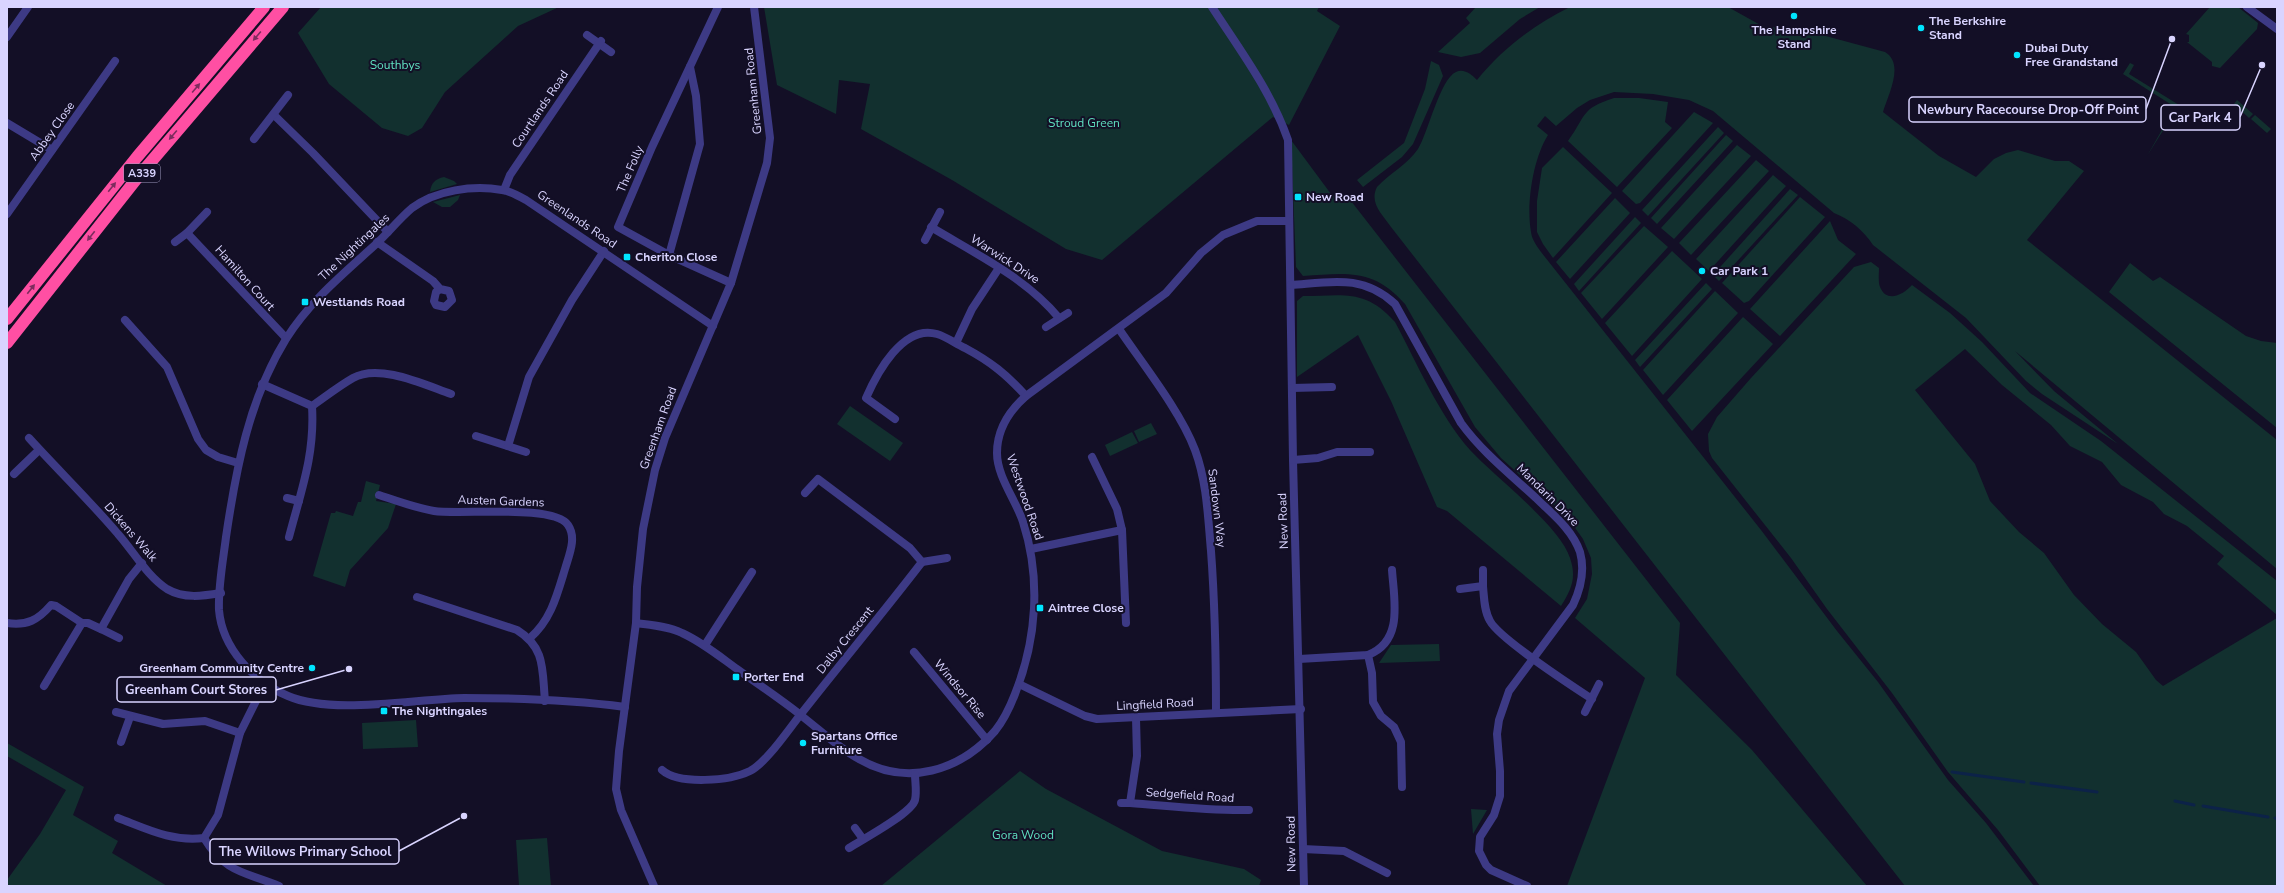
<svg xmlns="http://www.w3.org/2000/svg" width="2284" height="893" font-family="'Nunito Sans',sans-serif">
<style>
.green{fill:#12302f}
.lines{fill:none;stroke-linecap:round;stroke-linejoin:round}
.stream{stroke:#0c2248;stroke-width:3}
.street{stroke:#3d3a85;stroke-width:8}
.highway{stroke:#ff4fa3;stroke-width:12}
.oneway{fill:#7d2c5e}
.poi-dot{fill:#00e5ff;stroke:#130f26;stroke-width:1.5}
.labels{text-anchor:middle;stroke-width:4;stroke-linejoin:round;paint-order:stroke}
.shield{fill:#130f26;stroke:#9e99be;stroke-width:1}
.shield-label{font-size:11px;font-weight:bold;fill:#d9d4ff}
.poi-label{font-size:12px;font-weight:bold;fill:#d9d4ff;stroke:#130f26;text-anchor:start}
.park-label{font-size:12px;fill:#5fe0c0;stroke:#130f26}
.street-label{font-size:12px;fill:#d9d4ff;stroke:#130f26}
.leader{fill:none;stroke:#d9d4ff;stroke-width:1.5}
.callout-dot{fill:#d9d4ff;stroke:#130f26;stroke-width:1.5}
.callout{fill:#130f26;stroke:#d9d4ff;stroke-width:1.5}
.callout-label{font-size:13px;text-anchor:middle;font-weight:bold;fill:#d9d4ff}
</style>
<rect width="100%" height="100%" fill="#130f26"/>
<g class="green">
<polygon points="321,7 559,7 518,26 445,92 422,128 408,136 382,128 329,84 298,33"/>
<polygon points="764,7 1319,7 1317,11 1340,26 1289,125 1273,117 1102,260 1066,249 952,180 861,129 870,84 839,80 836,114 777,85"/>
<polygon points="1476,7 1540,7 1520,19 1480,53 1461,57 1438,52 1470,23 1466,18"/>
<path d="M 1570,7 L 1728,7 L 1764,27 L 1796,28 L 1885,52 C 1905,64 1888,95 1883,112 L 1939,156 L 1976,177 L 1994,159 L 2006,153 L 2018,150 L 2055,161 L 2069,161 L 2084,171 L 2027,240 L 2277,440 L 2277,569 L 2015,351 L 2054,391 L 2118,444 L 2042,394 L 2026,381 L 1966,318 L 1873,245 C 1863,230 1851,220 1834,213 L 1713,111 L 1689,100 L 1653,94 L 1614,92 L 1590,100 L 1577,108 L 1556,126 L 1545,116 L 1537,126 L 1548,135 C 1533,159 1526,204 1531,232 C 1532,240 1537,246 1541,252 L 1761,530 L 1837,631 L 1878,682 L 1948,780 L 1986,823 L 2034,886 L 1905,886 L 1391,227 C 1382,214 1369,203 1377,187 C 1390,173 1408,164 1418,149 C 1428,133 1440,79 1456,72 C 1464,68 1472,75 1477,80 C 1503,48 1534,25 1570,7 Z"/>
<polygon points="2210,7 2238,7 2258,23 2257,29 2220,68 2212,66 2212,62 2187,42 2189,42 2189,35 2186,34"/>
<polygon points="1431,61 1439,65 1443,76 1413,144 1402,157 1363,187 1357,180 1404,143 1425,89"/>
<polygon points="2130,63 2134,65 2129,74 2179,105 2147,156 2175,107 2123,74"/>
<path d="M 1614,98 L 1639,98 L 1668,102 L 1665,122 L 1672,128 L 1617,187 L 1568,141 C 1587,115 1580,109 1614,98 Z"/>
<polygon points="2237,100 2253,114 2249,118 2234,104"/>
<polygon points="1694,112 1713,123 1640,203 1636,204 1622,191"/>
<polygon points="2255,115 2271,129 2267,133 2251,119"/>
<polygon points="1718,127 1724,133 1648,216 1642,210"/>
<polygon points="1726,135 1733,141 1657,224 1651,218"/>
<path d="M 1291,140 L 1331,194 L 1351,201 L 1680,623 L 1676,675 L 1752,750 L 1867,886 L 1567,886 L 1645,678 L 1575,618 L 1587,599 L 1592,574 L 1591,558 L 1583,539 L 1568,518 L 1501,458 L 1475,427 L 1405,304 C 1374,268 1346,273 1303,276 L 1296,267 Z"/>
<polygon points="1737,145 1751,156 1674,239 1661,228"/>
<polygon points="1563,147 1612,193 1553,258 1543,244 1537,232 1537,201 1542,168"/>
<polygon points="1756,160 1769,171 1691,255 1679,243"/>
<polygon points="1773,175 1786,186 1709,271 1696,259"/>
<path d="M 444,177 L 454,181 L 457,184 L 430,192 C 431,183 435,179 444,177 Z"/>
<polygon points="1790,189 1798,195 1719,281 1713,275"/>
<polygon points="460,195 458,200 450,207 442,207 433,202"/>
<polygon points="1800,197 1825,217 1749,301 1744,303 1722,283"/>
<polygon points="1615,198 1630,213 1570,279 1556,262"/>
<polygon points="1635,217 1641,223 1579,291 1574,284"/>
<polygon points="1830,221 1838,240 1856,254 1780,336 1750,309"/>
<polygon points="1644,226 1668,247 1602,319 1581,293"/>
<polygon points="1672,251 1702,279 1632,356 1605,323"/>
<path d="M 1871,262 L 1879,268 C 1879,273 1878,282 1880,287 C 1887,304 1904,294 1912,285 L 1950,313 L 1982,342 L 2030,393 L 2101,441 L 2277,581 L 2277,615 L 2217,564 L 2224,556 L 2187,526 L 2164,514 L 2153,502 L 2121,485 L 2102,462 L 2070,446 L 2051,425 L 2002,385 L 1965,349 L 1915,390 L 1975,464 L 1990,501 L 2019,532 L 2044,553 L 2074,595 L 2102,624 L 2136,652 L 2156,680 L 2163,686 L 2277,618 L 2277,886 L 2040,886 L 1998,830 L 1948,772 L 1892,693 L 1827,609 L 1791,558 L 1712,458 L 1709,451 L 1708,434 L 1717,417 L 1751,378 L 1854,267 Z"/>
<polygon points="2130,263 2153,281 2160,277 2246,336 2261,341 2277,343 2277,428 2109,292"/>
<polygon points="1706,283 1712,289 1640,367 1635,360"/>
<polygon points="1715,291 1738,313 1663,395 1643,370"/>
<path d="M 1303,296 C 1343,296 1365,288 1395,322 C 1418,365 1438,413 1470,450 C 1495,477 1560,526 1570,558 C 1577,578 1571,590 1561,606 L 1447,511 L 1437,507 L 1391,401 L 1358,335 L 1297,377 L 1297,301 Z"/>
<polygon points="1743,317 1773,344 1692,431 1667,400"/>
<polygon points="850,406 903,443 890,461 837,424"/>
<polygon points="1151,423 1157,434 1139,442 1134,431"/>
<polygon points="1132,432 1138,443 1110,456 1105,445"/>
<polygon points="366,481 380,485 376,501 396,504 388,528 350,570 345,587 313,576 331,513 335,513 336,511 353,516 358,502 361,502"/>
<polygon points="1439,644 1440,661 1379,663 1391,645"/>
<polygon points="416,720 418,747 363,749 362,723"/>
<polygon points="7,743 84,787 73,815 118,841 112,853 167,886 7,886 7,880 40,834 66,790 7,756"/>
<polygon points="1020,771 1046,789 1162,851 1244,869 1261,880 1259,886 881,886"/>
<polygon points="1471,809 1487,810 1473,834"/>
<polygon points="547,838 551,886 519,886 516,840"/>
</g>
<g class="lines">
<g class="stream">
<polyline points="1952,772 2024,782"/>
<polyline points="2031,783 2097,792"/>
<polyline points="2175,801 2194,805"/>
<polyline points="2203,806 2268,817"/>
<polyline points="2275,818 2277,819"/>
</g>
<g class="street">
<polyline points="718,7 652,147 618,227 669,255 731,283"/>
<path d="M 1212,7 C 1240,50 1271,91 1288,140 L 1293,460 L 1304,886"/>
<polyline points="2247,7 2277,29"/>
<polyline points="587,35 611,52"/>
<polyline points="7,37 28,7"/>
<polyline points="274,115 313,153 388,232"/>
<polyline points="7,123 52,150"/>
<polyline points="254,139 288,95"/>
<polyline points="504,190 510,175 601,41"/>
<polyline points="7,214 115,61"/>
<path d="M 931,227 C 976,254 1026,278 1059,318"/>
<polyline points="187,233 286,338"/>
<polyline points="925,240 940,212"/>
<polyline points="175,242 187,233 207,212"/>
<polyline points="377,242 433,281 440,289 449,291 452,300 445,307 436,305 434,301 436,292 440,289"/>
<polyline points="669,255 700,144 696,96 690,67"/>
<path d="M 1291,285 C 1331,282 1363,274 1395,304 L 1461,423 C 1482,452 1510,474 1536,498 C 1552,514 1572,529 1580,552 C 1585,570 1581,588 1573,605 L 1509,691 L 1499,720 L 1497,734 L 1500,771 L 1500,796 L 1494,815 L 1480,837 L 1479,851 L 1486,865 L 1491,870 L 1527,886"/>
<polyline points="125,320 167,367 198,439 206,450 218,457 238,463"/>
<polyline points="1046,327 1068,313"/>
<path d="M 1119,329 C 1142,363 1181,412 1195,450 C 1207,482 1208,518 1211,551 C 1215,605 1216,658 1216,712"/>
<polyline points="956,343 972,309 999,268"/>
<path d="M 262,384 L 312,406 C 325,397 339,386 353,378 C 379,363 425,385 451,394"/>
<polyline points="1292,388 1332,387"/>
<path d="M 895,419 L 866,398 C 877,373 903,324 937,334 C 947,337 956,344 965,348 C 991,362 1006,374 1026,396"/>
<polyline points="476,436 526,452"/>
<path d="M 29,438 C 58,470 90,501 118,534 C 134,552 147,576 167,589 C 184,599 203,596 221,593"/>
<polyline points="508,446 529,377 572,300 604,251"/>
<polyline points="1092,457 1117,509 1122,530 1126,623"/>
<polyline points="1293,460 1318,458 1337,452 1370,452"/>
<polyline points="14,474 39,450"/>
<path d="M 379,495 C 397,501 416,508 434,511 C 461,515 554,504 568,525 C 577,538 569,555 565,569 C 557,595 551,620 530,638"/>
<polyline points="287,498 299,501"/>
<path d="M 289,537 C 301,491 315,455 312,406"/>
<polyline points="1031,549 1122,530"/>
<polyline points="922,562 947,558"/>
<path d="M 1483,586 C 1484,597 1484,611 1490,621 C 1499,638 1572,686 1592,699"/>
<polyline points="1460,589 1483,586 1483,570"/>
<path d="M 417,597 L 517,630 C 546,648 542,670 545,701"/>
<path d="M 7,623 C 27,626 38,620 51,605 L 56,606 L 82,623 L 88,623 L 101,629 L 129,579 L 142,563"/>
<path d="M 636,623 C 651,625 668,626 682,633 C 702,642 719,656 737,669 C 759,685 782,700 803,717 C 821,731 839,748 859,759 C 907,787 960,771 995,731 C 1004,720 1010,707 1015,694 C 1037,639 1041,578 1023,522 C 1016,500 997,477 997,453 C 997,430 1009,411 1026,396 L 1166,293 L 1201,253 L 1223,235 L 1257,221 L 1289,221"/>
<polyline points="101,629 119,638"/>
<polyline points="705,645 752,572"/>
<polyline points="914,652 987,740"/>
<polyline points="1368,655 1372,673 1373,702 1381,716 1394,727 1401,742 1402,787"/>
<path d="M 1299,659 L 1368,655 C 1404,641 1394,600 1392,570"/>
<polyline points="1019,684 1085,716 1097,719 1301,709"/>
<polyline points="44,686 82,623"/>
<path d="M 625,707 C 572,700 517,698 464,698 C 414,699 332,715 288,696 C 254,682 222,648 219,610 C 218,587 223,561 226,537 C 236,469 249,399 286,339 C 309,302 343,274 375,245 C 388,233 399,219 412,208 C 436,190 473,185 502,190 C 510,191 519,196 526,200 L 713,326"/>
<polyline points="116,712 163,724 205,721 240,733"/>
<polyline points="1585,712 1599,684"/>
<path d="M 1136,718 L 1137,756 L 1130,803 C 1170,806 1209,811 1249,810"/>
<polyline points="121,742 130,717"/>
<path d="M 662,770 C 679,785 730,781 750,771 C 767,762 788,730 801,714 C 841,663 882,614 922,562 L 910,548 L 818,479 L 805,493"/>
<polyline points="1121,803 1130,803"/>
<path d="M 118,818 C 147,829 172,842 204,838 L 218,815 L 240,733 L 265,683"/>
<polyline points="855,828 863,839"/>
<path d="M 204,838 C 225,873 245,872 279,886"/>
<path d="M 849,848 C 862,840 912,813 915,800 C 917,792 915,782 915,774"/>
<polyline points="1303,849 1344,851 1387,873"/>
<polyline points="654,886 621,810 616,789 619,751 636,623 637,587 643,529 655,470 665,438 731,283 767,163 770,138 754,7"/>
</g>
<g class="highway">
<polyline points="7,319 137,157 264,7"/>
<polyline points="7,343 138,177 283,7"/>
</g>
</g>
<defs><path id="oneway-solid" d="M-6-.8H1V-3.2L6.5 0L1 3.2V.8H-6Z"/></defs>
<g class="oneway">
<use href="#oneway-solid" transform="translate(257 36) rotate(130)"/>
<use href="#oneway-solid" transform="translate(196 88) rotate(-50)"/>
<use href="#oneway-solid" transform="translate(173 135) rotate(130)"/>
<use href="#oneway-solid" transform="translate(112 187) rotate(-51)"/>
<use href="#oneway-solid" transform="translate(91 236) rotate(128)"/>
<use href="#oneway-solid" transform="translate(31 289) rotate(-52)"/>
</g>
<g class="poi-dot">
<circle cx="1794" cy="16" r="4"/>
<circle cx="1921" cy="28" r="4"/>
<circle cx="2017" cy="55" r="4"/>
<rect x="1294" y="193" width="8" height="8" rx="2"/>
<rect x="623" y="253" width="8" height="8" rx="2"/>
<circle cx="1702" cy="271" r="4"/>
<rect x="301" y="298" width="8" height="8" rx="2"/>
<rect x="1036" y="604" width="8" height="8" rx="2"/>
<circle cx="312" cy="668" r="4"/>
<rect x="732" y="673" width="8" height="8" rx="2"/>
<rect x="380" y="707" width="8" height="8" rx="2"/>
<circle cx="803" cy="743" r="4"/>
</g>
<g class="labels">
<rect class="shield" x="124" y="164" width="36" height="18" rx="3"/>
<g class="shield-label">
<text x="142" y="177">A339</text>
</g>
<g class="poi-label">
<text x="1929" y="25">The Berkshire<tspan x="1929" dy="14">Stand</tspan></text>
<text x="1794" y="34" text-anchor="middle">The Hampshire<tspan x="1794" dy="14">Stand</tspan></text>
<text x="2025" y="52">Dubai Duty<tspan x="2025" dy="14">Free Grandstand</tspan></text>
<text x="1306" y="201">New Road</text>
<text x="635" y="261">Cheriton Close</text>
<text x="1710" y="275">Car Park 1</text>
<text x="313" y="306">Westlands Road</text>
<text x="1048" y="612">Aintree Close</text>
<text x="304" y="672" text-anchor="end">Greenham Community Centre</text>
<text x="744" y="681">Porter End</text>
<text x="392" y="715">The Nightingales</text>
<text x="811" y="740">Spartans Office<tspan x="811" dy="14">Furniture</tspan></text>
</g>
<g class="park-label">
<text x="395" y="69">Southbys</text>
<text x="1084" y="127">Stroud Green</text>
<text x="1023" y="839">Gora Wood</text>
</g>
<g class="street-label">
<text transform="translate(753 91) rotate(-96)" y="4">Greenham Road</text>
<text transform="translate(540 109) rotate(-56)" y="4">Courtlands Road</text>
<text transform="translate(52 131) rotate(-55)" y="4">Abbey Close</text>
<text transform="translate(630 169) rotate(-67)" y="4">The Folly</text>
<text transform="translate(577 219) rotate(34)" y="4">Greenlands Road</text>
<text transform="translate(354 247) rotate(-43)" y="4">The Nightingales</text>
<text transform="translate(1005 259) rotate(33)" y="4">Warwick Drive</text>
<text transform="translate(245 278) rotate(48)" y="4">Hamilton Court</text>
<text transform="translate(658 428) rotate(-70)" y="4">Greenham Road</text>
<text transform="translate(1548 495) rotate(45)" y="4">Mandarin Drive</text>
<text transform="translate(1025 497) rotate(71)" y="4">Westwood Road</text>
<text transform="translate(501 501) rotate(2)" y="4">Austen Gardens</text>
<text transform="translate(1217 508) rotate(83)" y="4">Sandown Way</text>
<text transform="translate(1283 521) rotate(-92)" y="4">New Road</text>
<text transform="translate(131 532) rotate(49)" y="4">Dickens Walk</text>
<text transform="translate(845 640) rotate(-51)" y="4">Dalby Crescent</text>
<text transform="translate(960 689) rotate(50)" y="4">Windsor Rise</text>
<text transform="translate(1155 704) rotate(-3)" y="4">Lingfield Road</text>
<text transform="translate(1190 795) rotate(4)" y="4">Sedgefield Road</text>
<text transform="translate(1291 844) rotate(-91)" y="4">New Road</text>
</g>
</g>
<path class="leader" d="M2172 39L2146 109M2262 65L2240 117M349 669L276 690M464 816L399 851"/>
<g class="callout-dot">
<circle cx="2172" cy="39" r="4"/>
<circle cx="2262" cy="65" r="4"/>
<circle cx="349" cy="669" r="4"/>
<circle cx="464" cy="816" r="4"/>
</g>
<g class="callout">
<rect x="1909" y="97" width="237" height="25" rx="4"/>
<rect x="2161" y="105" width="79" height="25" rx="4"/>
<rect x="117" y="677" width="159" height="25" rx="4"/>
<rect x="210" y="839" width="189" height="25" rx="4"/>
</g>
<g class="callout-label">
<text x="2028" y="114">Newbury Racecourse Drop-Off Point</text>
<text x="2200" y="122">Car Park 4</text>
<text x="196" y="694">Greenham Court Stores</text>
<text x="305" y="856">The Willows Primary School</text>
</g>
<rect width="2284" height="893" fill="none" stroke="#d9d4ff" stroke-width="16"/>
</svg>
